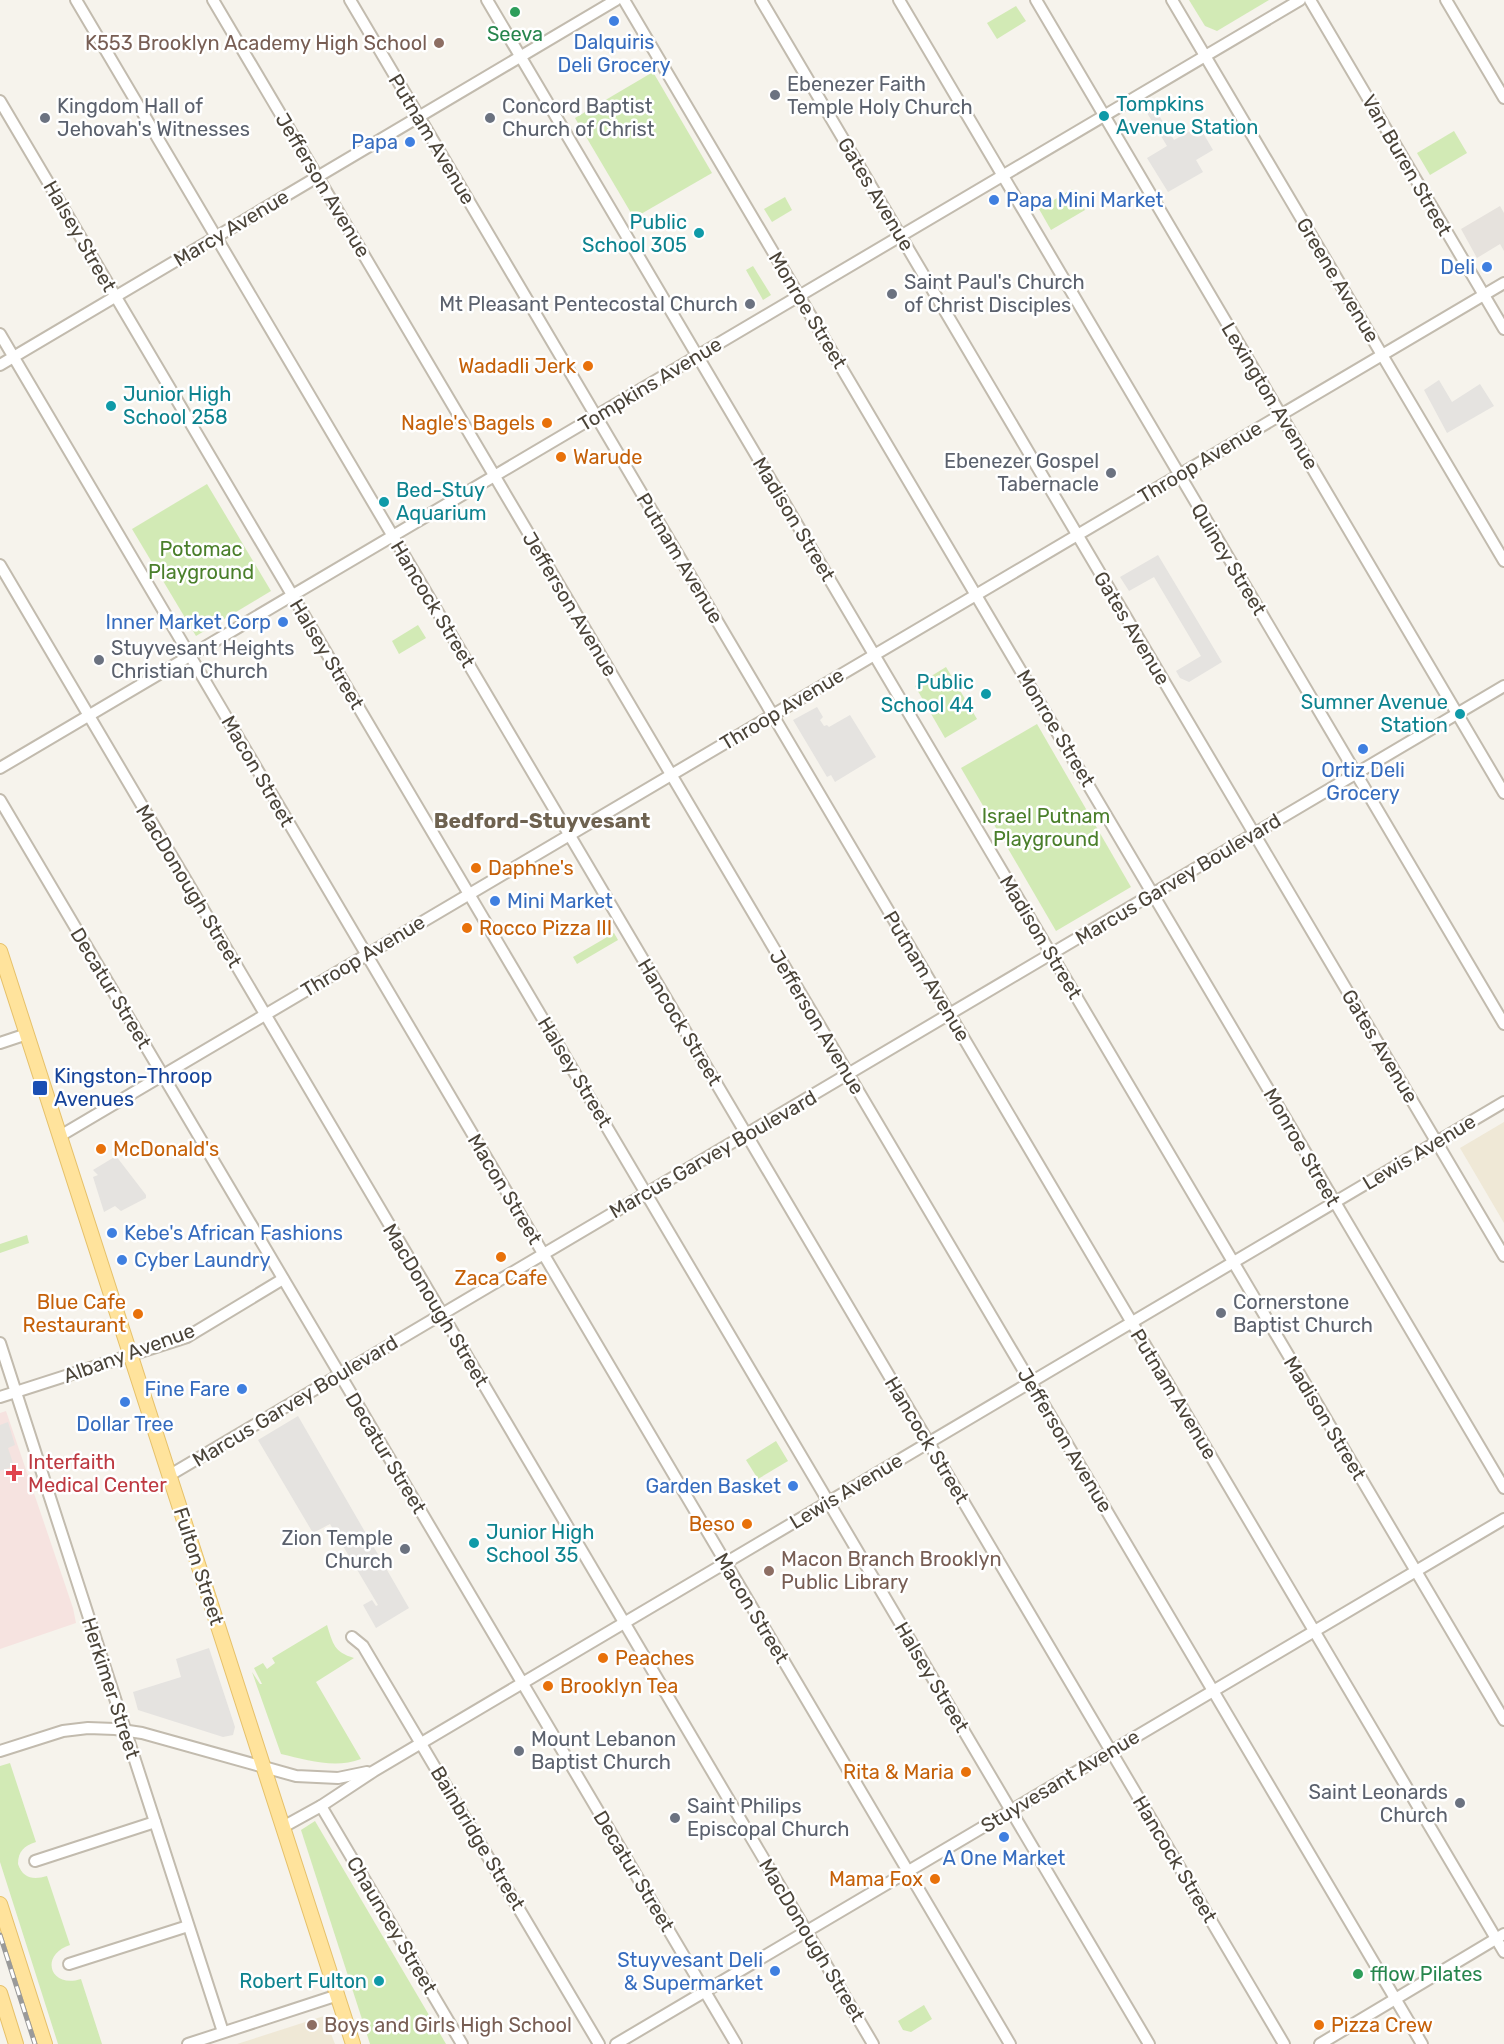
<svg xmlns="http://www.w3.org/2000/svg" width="1504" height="2044" font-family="Rubik,sans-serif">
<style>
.industrial{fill:#e6e2dd}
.education{fill:#efe8d6}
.medical{fill:#f6e3e0}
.green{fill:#d2eab5}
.parking{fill:#e5e3e0}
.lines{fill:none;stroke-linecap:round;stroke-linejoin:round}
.minor-casing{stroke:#c2bbae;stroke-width:14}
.major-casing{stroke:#e6c16a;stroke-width:16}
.minor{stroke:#fff;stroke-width:10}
.major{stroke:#ffe39c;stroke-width:14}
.rail-casing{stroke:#9a9a9a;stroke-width:5}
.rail{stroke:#fff;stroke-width:3;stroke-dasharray:9;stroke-linecap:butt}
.leisure-dot{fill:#2e9e5b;stroke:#fff;stroke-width:2}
.shop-dot{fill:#3f7fe0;stroke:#fff;stroke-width:2}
.education-dot{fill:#8d6e63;stroke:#fff;stroke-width:2}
.worship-dot{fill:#6b7280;stroke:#fff;stroke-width:2}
.culture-dot{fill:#0f9aa8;stroke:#fff;stroke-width:2}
.food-dot{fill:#e8710a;stroke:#fff;stroke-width:2}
.transit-dot{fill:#1a4fb4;stroke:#fff;stroke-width:2}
.health-dot{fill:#e0444e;stroke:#fff;stroke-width:2}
.labels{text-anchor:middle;stroke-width:5;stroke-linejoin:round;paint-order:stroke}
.leisure-label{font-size:20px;fill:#27864d;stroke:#fff}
.shop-label{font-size:20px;fill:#366cbe;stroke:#fff;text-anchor:end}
.education-label{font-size:20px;fill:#785e54;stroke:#fff;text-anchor:start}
.worship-label{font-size:20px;fill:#5b616d;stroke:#fff;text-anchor:start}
.culture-label{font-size:20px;fill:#0d838f;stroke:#fff;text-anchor:start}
.street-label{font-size:20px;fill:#4b4439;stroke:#fff}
.food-label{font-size:20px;fill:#c56008;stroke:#fff;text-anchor:start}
.park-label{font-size:20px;fill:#4a7f2a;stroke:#fff}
.transit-label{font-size:20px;fill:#164399;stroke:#fff;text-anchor:start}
.health-label{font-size:20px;fill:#be3a42;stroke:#fff;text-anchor:start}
.neighbourhood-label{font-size:21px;font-weight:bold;fill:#6e6250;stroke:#fff}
</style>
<rect width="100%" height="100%" fill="#f6f3ec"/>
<polygon class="industrial" points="1500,206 1504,213 1504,251 1500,244 1477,258 1461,229"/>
<g class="education">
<polygon points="1504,1122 1504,1223 1460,1148"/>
<polygon points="324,2016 335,2044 237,2044"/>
</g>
<polygon class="medical" points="6,1411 73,1608 76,1623 0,1649 0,1413"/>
<g class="green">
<polygon points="1189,0 1269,0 1217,31 1205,26"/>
<polygon points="1016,6 1026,21 997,39 987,23"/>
<polygon points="653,72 712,173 634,218 575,118"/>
<polygon points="1454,131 1467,153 1430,175 1417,153"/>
<polygon points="1072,189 1085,210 1051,230 1039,209"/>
<polygon points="785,197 792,210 772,222 764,209"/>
<polygon points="753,266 771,295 763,300 746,270"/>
<polygon points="207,484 271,591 196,636 132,529"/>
<polygon points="418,625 426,638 399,654 392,641"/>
<polygon points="946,667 977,719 945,738 915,686"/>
<polygon points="1037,724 1131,887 1056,931 961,768"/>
<polygon points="614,933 618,940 577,964 573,957"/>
<polygon points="27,1235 29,1243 0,1253 0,1244"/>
<polygon points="776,1441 788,1461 758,1479 746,1460"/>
<path d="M 327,1625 C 333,1644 334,1652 354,1658 L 316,1682 L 361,1759 C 335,1769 307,1760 281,1754 L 252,1672 L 260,1684 L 262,1684 L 254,1668 L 263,1663 L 267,1669 L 275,1663 L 272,1658 Z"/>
<path d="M 10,1763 L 36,1842 C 24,1846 18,1851 18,1864 C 23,1879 34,1880 47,1876 L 70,1945 C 39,1955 50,1989 81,1979 L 102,2044 L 58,2044 L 0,1862 L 0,1766 Z"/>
<polygon points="315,1821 446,2044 370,2044 301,1830"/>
<polygon points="924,2005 932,2019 911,2032 903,2030 898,2021"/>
</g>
<g class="parking">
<polygon points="1152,104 1174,140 1199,126 1213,150 1196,160 1203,172 1168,192 1147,158 1167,146 1144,108"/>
<polygon points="1439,380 1452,402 1480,384 1494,406 1447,433 1424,390"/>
<polygon points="1158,555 1222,662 1189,682 1180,678 1176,671 1201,656 1154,577 1129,591 1120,577"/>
<polygon points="817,707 823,717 820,720 824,726 827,725 829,727 850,715 876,757 835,782 831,775 827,777 793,720"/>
<polygon points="116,1156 146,1195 146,1198 121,1211 115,1206 104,1212 93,1177 98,1175 93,1170"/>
<polygon points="298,1416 409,1608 376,1628 363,1605 372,1600 376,1606 378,1605 330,1524 313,1533 258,1440"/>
<polygon points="8,1422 15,1445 8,1448 14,1466 0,1471 0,1425"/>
<polygon points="209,1648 235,1727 233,1735 223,1737 138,1710 133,1692 181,1677 176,1659"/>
</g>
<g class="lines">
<g class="minor-casing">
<g id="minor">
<polyline points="76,0 1284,2044"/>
<polyline points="213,0 1422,2044"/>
<polyline points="350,0 1504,1952"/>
<polyline points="487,0 1504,1720"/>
<polyline points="624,0 1504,1488"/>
<polyline points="761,0 1504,1256"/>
<polyline points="899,0 1504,1024"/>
<polyline points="1036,0 1504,793"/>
<polyline points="1172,0 1504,561"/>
<polyline points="1310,0 1504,329"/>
<polyline points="1446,0 1504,98"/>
<polyline points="0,101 1149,2044"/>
<polyline points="0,334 1010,2044"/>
<polyline points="0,365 616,0"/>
<polyline points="0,565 873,2044"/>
<polyline points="0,768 1300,0"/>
<polyline points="0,800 736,2044"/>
<polyline points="0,1043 27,1034"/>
<polyline points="60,1136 1504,283"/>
<polyline points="0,1343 223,2032"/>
<polyline points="0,1397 187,1337 283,1279"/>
<polyline points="170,1475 1504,686"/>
<polyline points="352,1637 363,1646 599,2044"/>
<polyline points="0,1751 63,1731 88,1728 115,1729 142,1733 296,1776 338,1778 367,1772"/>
<polyline points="321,1806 462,2044"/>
<polyline points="283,1827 321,1806 374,1771 1504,1102"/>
<polyline points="35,1861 155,1822"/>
<polyline points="69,1964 188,1926"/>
<polyline points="188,2044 338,1995"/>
<polyline points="616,2044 1504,1519"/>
<polyline points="1320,2044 1504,1934"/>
</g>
</g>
<g class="major-casing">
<g id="major">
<polyline points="0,951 353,2044"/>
<polyline points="0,1904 45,2044"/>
<polyline points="0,1993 16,2044"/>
</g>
</g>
<use href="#minor" class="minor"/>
<use href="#major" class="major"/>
<g class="rail-casing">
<polyline id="rail" points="0,1935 35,2044"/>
</g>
<use href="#rail" class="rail"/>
</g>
<g class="leisure-dot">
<circle cx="515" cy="12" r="6"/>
<circle cx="1358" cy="1974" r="6"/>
</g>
<g class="shop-dot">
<circle cx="614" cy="21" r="6"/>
<circle cx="410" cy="142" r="6"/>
<circle cx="994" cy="200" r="6"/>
<circle cx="1487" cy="267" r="6"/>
<circle cx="283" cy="622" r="6"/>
<circle cx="1363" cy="749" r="6"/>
<circle cx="495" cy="901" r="6"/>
<circle cx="112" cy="1233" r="6"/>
<circle cx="122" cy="1260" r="6"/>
<circle cx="242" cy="1389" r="6"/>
<circle cx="125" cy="1402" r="6"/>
<circle cx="793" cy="1486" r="6"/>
<circle cx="1004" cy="1837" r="6"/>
<circle cx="775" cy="1971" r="6"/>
</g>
<g class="education-dot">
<circle cx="439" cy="43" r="6"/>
<circle cx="769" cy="1571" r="6"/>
<circle cx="312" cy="2025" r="6"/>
</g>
<g class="worship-dot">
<circle cx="775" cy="95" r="6"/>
<circle cx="45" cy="118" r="6"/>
<circle cx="490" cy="118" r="6"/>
<circle cx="892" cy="294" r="6"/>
<circle cx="750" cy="304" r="6"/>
<circle cx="1111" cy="473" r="6"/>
<circle cx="99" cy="660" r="6"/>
<circle cx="1221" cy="1313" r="6"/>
<circle cx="405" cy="1549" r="6"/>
<circle cx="519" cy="1751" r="6"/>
<circle cx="1460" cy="1803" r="6"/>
<circle cx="675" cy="1818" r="6"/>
</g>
<g class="culture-dot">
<circle cx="1104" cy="116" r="6"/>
<circle cx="699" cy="233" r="6"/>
<circle cx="111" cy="406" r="6"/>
<circle cx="384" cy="502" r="6"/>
<circle cx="986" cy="694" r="6"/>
<circle cx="1460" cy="714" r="6"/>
<circle cx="474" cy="1543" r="6"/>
<circle cx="379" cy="1981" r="6"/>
</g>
<g class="food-dot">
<circle cx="588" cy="366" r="6"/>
<circle cx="547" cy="423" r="6"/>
<circle cx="561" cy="457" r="6"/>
<circle cx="476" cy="868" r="6"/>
<circle cx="467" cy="928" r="6"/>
<circle cx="101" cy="1149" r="6"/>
<circle cx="501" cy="1257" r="6"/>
<circle cx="138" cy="1314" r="6"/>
<circle cx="747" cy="1524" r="6"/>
<circle cx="603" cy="1658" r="6"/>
<circle cx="548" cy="1686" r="6"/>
<circle cx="966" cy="1772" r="6"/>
<circle cx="935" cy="1879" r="6"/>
<circle cx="1319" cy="2025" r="6"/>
</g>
<rect class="transit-dot" x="32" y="1080" width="16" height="16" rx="3"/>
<path class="health-dot" d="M11 1464h6v6h6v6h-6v6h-6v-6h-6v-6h6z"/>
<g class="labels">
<g class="leisure-label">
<text x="515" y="41">Seeva</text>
<text x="1370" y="1981" text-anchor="start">fflow Pilates</text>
</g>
<g class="shop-label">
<text x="614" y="49" text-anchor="middle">Dalquiris<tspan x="614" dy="23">Deli Grocery</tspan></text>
<text x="398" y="149">Papa</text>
<text x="1006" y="207" text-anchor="start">Papa Mini Market</text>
<text x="1475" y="274">Deli</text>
<text x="271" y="629">Inner Market Corp</text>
<text x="1363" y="777" text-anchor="middle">Ortiz Deli<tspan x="1363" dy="23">Grocery</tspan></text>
<text x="507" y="908" text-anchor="start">Mini Market</text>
<text x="124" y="1240" text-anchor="start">Kebe's African Fashions</text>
<text x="134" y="1267" text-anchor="start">Cyber Laundry</text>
<text x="230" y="1396">Fine Fare</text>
<text x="125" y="1431" text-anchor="middle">Dollar Tree</text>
<text x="781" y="1493">Garden Basket</text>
<text x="1004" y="1865" text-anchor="middle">A One Market</text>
<text x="763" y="1967">Stuyvesant Deli<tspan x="763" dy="23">&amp; Supermarket</tspan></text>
</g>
<g class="education-label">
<text x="427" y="50" text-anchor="end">K553 Brooklyn Academy High School</text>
<text x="781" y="1566">Macon Branch Brooklyn<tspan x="781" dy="23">Public Library</tspan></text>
<text x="324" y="2032">Boys and Girls High School</text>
</g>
<g class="worship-label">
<text x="787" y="91">Ebenezer Faith<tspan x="787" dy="23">Temple Holy Church</tspan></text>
<text x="57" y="113">Kingdom Hall of<tspan x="57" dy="23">Jehovah's Witnesses</tspan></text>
<text x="502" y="113">Concord Baptist<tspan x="502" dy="23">Church of Christ</tspan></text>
<text x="904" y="289">Saint Paul's Church<tspan x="904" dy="23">of Christ Disciples</tspan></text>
<text x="738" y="311" text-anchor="end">Mt Pleasant Pentecostal Church</text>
<text x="1099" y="468" text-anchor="end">Ebenezer Gospel<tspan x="1099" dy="23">Tabernacle</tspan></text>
<text x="111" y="655">Stuyvesant Heights<tspan x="111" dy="23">Christian Church</tspan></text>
<text x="1233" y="1309">Cornerstone<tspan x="1233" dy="23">Baptist Church</tspan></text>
<text x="393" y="1545" text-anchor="end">Zion Temple<tspan x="393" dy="23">Church</tspan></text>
<text x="531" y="1746">Mount Lebanon<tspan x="531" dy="23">Baptist Church</tspan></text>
<text x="1448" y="1799" text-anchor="end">Saint Leonards<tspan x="1448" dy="23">Church</tspan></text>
<text x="687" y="1813">Saint Philips<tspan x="687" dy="23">Episcopal Church</tspan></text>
</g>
<g class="culture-label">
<text x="1116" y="111">Tompkins<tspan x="1116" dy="23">Avenue Station</tspan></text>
<text x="687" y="229" text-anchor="end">Public<tspan x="687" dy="23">School 305</tspan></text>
<text x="123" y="401">Junior High<tspan x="123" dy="23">School 258</tspan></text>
<text x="396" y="497">Bed-Stuy<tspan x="396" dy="23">Aquarium</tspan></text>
<text x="974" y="689" text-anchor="end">Public<tspan x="974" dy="23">School 44</tspan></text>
<text x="1448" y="709" text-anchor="end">Sumner Avenue<tspan x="1448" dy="23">Station</tspan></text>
<text x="486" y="1539">Junior High<tspan x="486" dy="23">School 35</tspan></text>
<text x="367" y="1988" text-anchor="end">Robert Fulton</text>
</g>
<g class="street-label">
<text transform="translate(432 139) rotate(59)" y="7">Putnam Avenue</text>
<text transform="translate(1407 165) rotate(60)" y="7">Van Buren Street</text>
<text transform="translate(323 185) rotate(59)" y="7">Jefferson Avenue</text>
<text transform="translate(876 194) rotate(59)" y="7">Gates Avenue</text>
<text transform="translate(231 228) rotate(-31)" y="7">Marcy Avenue</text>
<text transform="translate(80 236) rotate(60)" y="7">Halsey Street</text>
<text transform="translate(1338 280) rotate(59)" y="7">Greene Avenue</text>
<text transform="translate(808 310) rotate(59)" y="7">Monroe Street</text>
<text transform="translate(650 384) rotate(-31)" y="7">Tompkins Avenue</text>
<text transform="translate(1270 396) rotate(59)" y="7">Lexington Avenue</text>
<text transform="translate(1200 462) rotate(-31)" y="7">Throop Avenue</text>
<text transform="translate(794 519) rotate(59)" y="7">Madison Street</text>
<text transform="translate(680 558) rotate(59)" y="7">Putnam Avenue</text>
<text transform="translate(1229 559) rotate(59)" y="7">Quincy Street</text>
<text transform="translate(433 604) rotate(59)" y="7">Hancock Street</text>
<text transform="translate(570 604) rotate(59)" y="7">Jefferson Avenue</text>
<text transform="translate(1132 628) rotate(59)" y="7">Gates Avenue</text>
<text transform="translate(327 654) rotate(59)" y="7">Halsey Street</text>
<text transform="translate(782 709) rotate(-31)" y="7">Throop Avenue</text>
<text transform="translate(1056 728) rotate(59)" y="7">Monroe Street</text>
<text transform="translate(258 771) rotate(60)" y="7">Macon Street</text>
<text transform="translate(1178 879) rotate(-31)" y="7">Marcus Garvey Boulevard</text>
<text transform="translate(189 886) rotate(59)" y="7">MacDonough Street</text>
<text transform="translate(1041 937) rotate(59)" y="7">Madison Street</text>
<text transform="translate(363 956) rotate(-31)" y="7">Throop Avenue</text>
<text transform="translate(927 976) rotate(59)" y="7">Putnam Avenue</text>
<text transform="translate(111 988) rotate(59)" y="7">Decatur Street</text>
<text transform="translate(680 1022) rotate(59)" y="7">Hancock Street</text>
<text transform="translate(817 1022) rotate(59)" y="7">Jefferson Avenue</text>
<text transform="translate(1380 1046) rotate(59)" y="7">Gates Avenue</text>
<text transform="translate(575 1072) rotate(59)" y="7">Halsey Street</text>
<text transform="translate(1302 1147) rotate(60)" y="7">Monroe Street</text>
<text transform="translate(1419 1152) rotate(-31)" y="7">Lewis Avenue</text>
<text transform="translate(713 1154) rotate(-30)" y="7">Marcus Garvey Boulevard</text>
<text transform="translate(505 1189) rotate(59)" y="7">Macon Street</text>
<text transform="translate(436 1305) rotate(59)" y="7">MacDonough Street</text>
<text transform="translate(129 1353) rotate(-20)" y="7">Albany Avenue</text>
<text transform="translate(1174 1394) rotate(59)" y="7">Putnam Avenue</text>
<text transform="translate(295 1401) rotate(-31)" y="7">Marcus Garvey Boulevard</text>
<text transform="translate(1325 1418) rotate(59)" y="7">Madison Street</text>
<text transform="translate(927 1440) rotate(59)" y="7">Hancock Street</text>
<text transform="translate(1065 1440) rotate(59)" y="7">Jefferson Avenue</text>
<text transform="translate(386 1453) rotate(59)" y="7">Decatur Street</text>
<text transform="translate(846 1491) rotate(-31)" y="7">Lewis Avenue</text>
<text transform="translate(199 1566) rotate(72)" y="7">Fulton Street</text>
<text transform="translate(752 1608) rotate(59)" y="7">Macon Street</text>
<text transform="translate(932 1677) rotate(59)" y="7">Halsey Street</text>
<text transform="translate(111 1688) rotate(72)" y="7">Herkimer Street</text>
<text transform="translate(1060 1781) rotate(-31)" y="7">Stuyvesant Avenue</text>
<text transform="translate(478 1838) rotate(59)" y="7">Bainbridge Street</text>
<text transform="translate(1175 1859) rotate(59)" y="7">Hancock Street</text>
<text transform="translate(634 1871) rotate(59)" y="7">Decatur Street</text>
<text transform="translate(392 1925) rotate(59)" y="7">Chauncey Street</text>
<text transform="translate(812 1940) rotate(59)" y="7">MacDonough Street</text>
</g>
<g class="food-label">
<text x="576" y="373" text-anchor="end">Wadadli Jerk</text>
<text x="535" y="430" text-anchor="end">Nagle's Bagels</text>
<text x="573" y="464">Warude</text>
<text x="488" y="875">Daphne's</text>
<text x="479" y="935">Rocco Pizza III</text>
<text x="113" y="1156">McDonald's</text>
<text x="501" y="1285" text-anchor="middle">Zaca Cafe</text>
<text x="126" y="1309" text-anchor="end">Blue Cafe<tspan x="126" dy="23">Restaurant</tspan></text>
<text x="735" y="1531" text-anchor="end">Beso</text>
<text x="615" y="1665">Peaches</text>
<text x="560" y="1693">Brooklyn Tea</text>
<text x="954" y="1779" text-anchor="end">Rita &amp; Maria</text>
<text x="923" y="1886" text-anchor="end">Mama Fox</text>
<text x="1331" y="2032">Pizza Crew</text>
</g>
<g class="park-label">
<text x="201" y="556">Potomac<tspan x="201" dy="23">Playground</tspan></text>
<text x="1046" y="823">Israel Putnam<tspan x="1046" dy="23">Playground</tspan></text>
</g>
<g class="transit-label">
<text x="54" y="1083">Kingston–Throop<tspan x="54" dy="23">Avenues</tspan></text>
</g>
<g class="health-label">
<text x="28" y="1469">Interfaith<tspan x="28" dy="23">Medical Center</tspan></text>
</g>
<g class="neighbourhood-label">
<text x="542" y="828">Bedford-Stuyvesant</text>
</g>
</g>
</svg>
